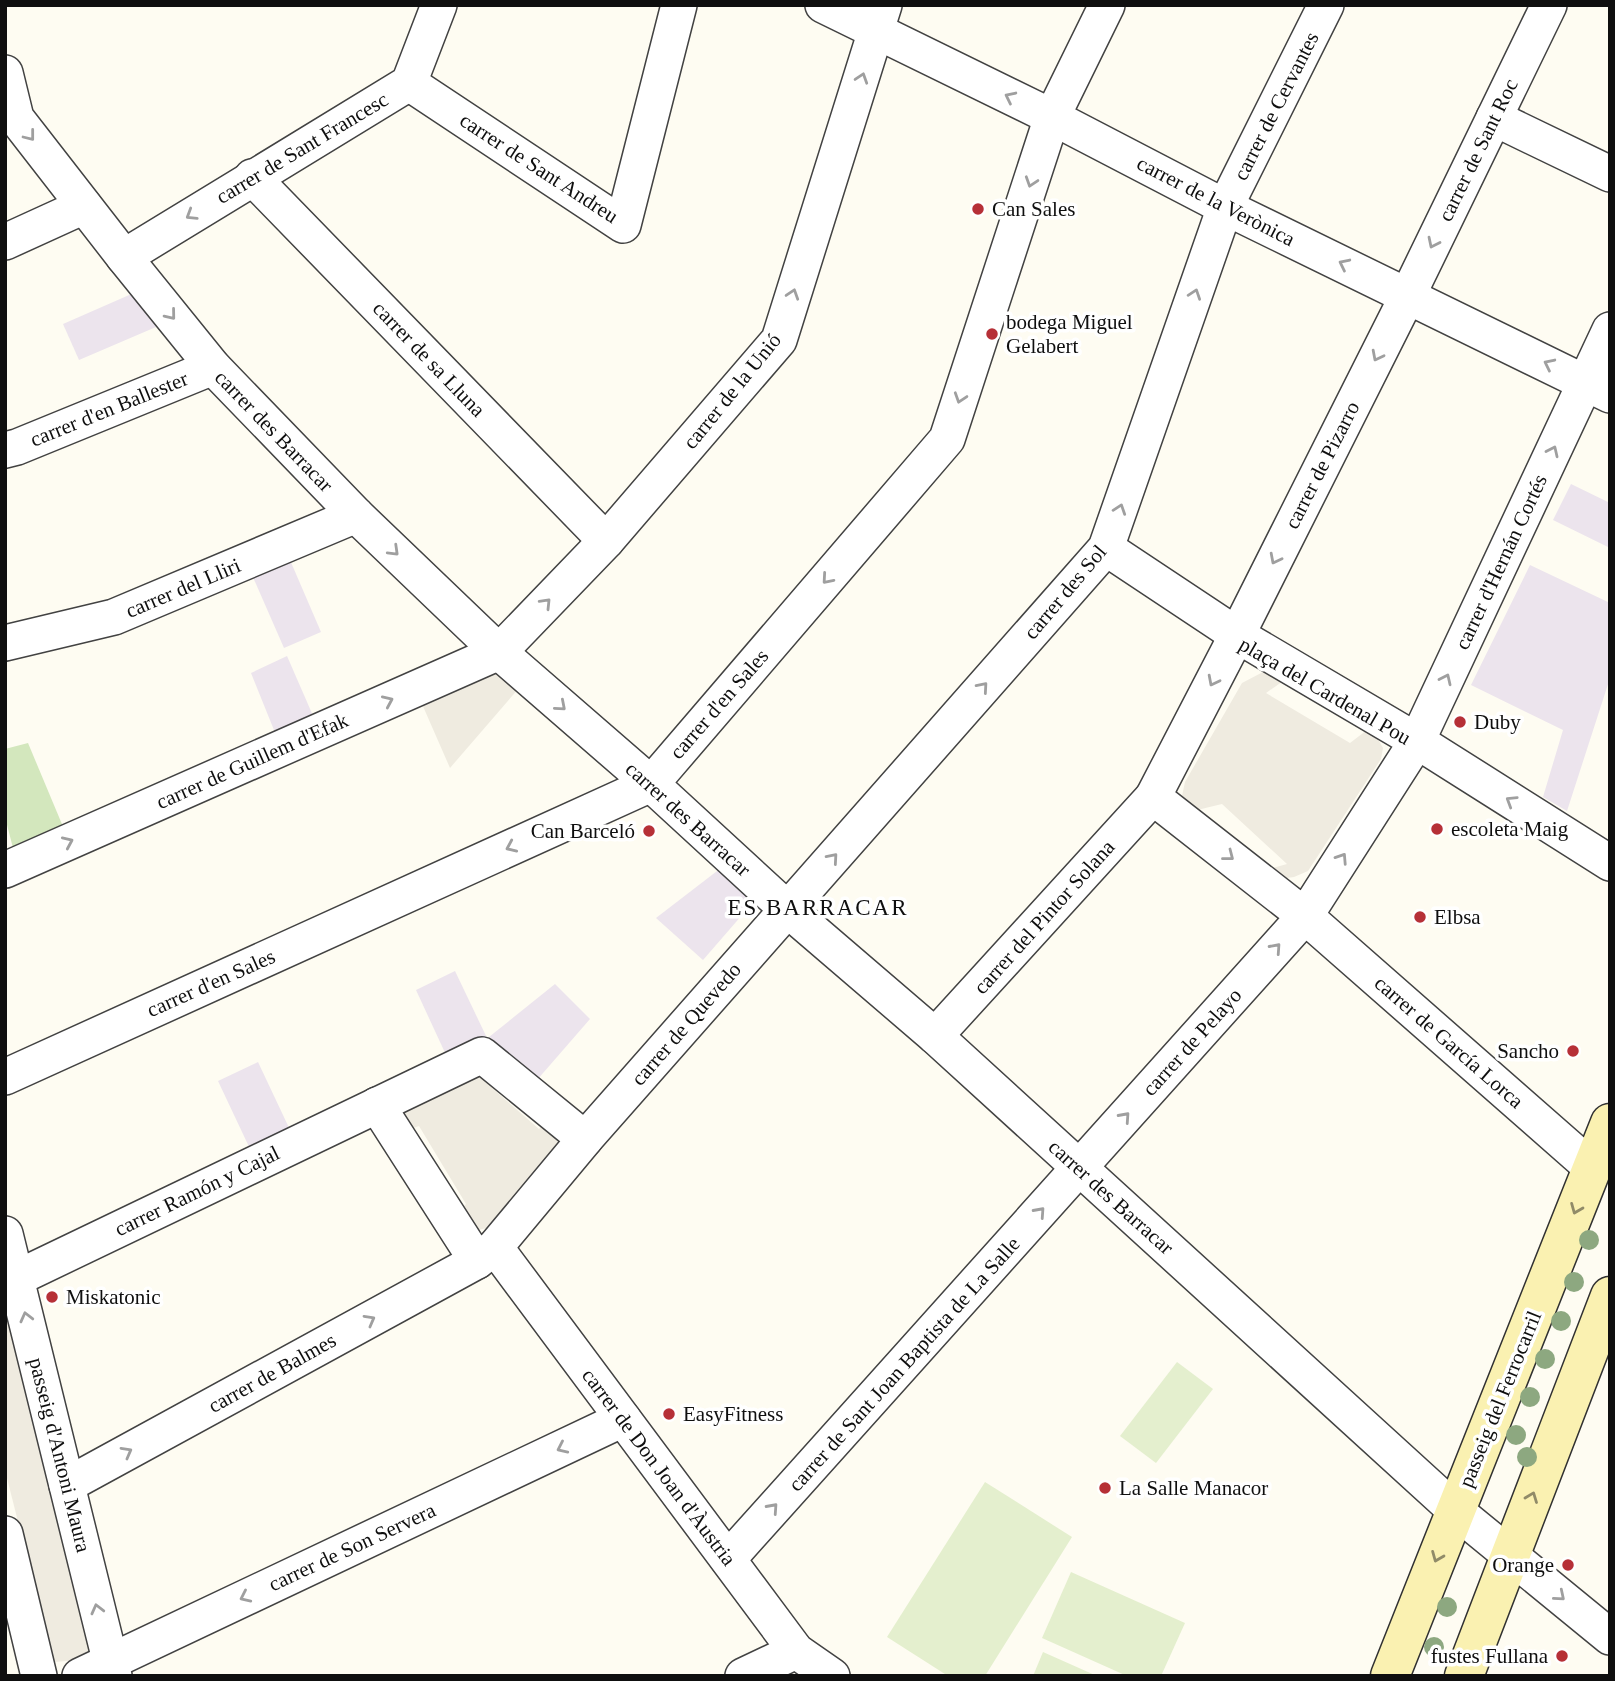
<svg xmlns="http://www.w3.org/2000/svg" width="1615" height="1681" font-family="'Times New Roman',serif">
<style>
.industrial{fill:#ece4ed}
.green{fill:#d3e7bd}
.pitch{fill:#e4efce}
.plaza{fill:#efebe0}
.lines{fill:none;stroke-linecap:round;stroke-linejoin:round}
.street-casing{stroke:#424242;stroke-width:38}
.secondary-casing{stroke:#313131;stroke-width:41}
.street{stroke:#fff;stroke-width:35}
.secondary{stroke:#faf1b1;stroke-width:38}
.tree{fill:#8da880}
.oneway{stroke:#9f9f9f}
.oneway2{stroke:#908b68}
.poi-dot{fill:#b63037;stroke:#fff;stroke-width:2.5}
.labels{text-anchor:middle;stroke-width:7;stroke-linejoin:round;paint-order:stroke}
.street-label{font-size:21px;fill:#0f0f0f;stroke:#fff}
.poi-label{font-size:21px;fill:#0f0f0f;stroke:#fff;text-anchor:start}
.neighbourhood-label{font-size:23px;letter-spacing:2px;fill:#0f0f0f;stroke:#fff}
</style>
<rect width="100%" height="100%" fill="#fefcf2"/>
<g class="industrial">
<polygon points="136,292 163,324 79,360 63,324"/>
<polygon points="1571,484 1610,503 1610,548 1553,520"/>
<polygon points="290,560 321,632 284,648 252,575"/>
<polygon points="1530,565 1610,603 1610,678 1567,811 1543,797 1563,730 1471,685"/>
<polygon points="287,656 314,718 276,735 251,673"/>
<polygon points="721,868 747,892 749,907 703,960 656,918"/>
<polygon points="455,971 487,1038 447,1057 416,990"/>
<polygon points="555,984 590,1019 537,1080 489,1037"/>
<polygon points="258,1062 291,1132 251,1151 218,1081"/>
</g>
<polygon class="green" points="28,743 64,829 14,852 5,817 5,749"/>
<g class="pitch">
<polygon points="1177,1362 1213,1389 1156,1463 1120,1436"/>
<polygon points="985,1482 1072,1537 985,1676 948,1676 887,1637"/>
<polygon points="1071,1572 1185,1623 1161,1676 1127,1676 1042,1638"/>
<polygon points="1043,1652 1097,1676 1033,1676"/>
</g>
<g class="plaza">
<polygon points="485,670 508,674 519,688 450,768 422,704"/>
<polygon points="1263,672 1289,677 1266,693 1350,743 1371,727 1383,748 1381,759 1308,871 1294,877 1280,879 1259,872 1287,864 1222,804 1189,812 1182,796 1185,782 1242,683"/>
<polygon points="476,1072 501,1082 492,1088 539,1129 544,1123 556,1132 558,1144 556,1149 487,1228 478,1230 459,1211 466,1204 419,1126 411,1129 401,1117 403,1109"/>
<polygon points="5,1285 95,1651 77,1660 55,1662 52,1657 5,1470"/>
</g>
<g class="lines">
<g class="street-casing">
<g id="street">
<polyline points="823,5 1052,117 1225,207 1610,395"/>
<polyline points="5,73 16,118 124,257 213,367 356,515 499,652 651,784 787,909 935,1036 1456,1511 1610,1637"/>
<polyline points="409,83 623,225 679,5"/>
<polyline points="1494,118 1610,174"/>
<polyline points="252,177 606,541"/>
<polyline points="5,242 84,206"/>
<polyline points="124,257 409,83 439,5"/>
<polyline points="1610,330 1417,741 1610,863"/>
<polyline points="5,450 17,447 213,367"/>
<polyline points="1106,548 1237,635 1408,295 1549,5"/>
<polyline points="5,643 114,617 356,515"/>
<polyline points="5,870 499,652 606,541 779,340 884,5"/>
<polyline points="935,1036 1153,797"/>
<polyline points="5,1077 651,784 947,439 1052,117 1107,5"/>
<polyline points="377,1105 477,1261 495,1247 585,1139 1106,548 1225,207 1326,5"/>
<polyline points="5,1234 114,1676"/>
<polyline points="495,1247 796,1651 832,1676"/>
<polyline points="17,1278 482,1055 585,1139"/>
<polyline points="67,1485 477,1261"/>
<polyline points="5,1534 39,1676"/>
<polyline points="728,1559 1305,916 1417,741 1237,635 1153,797 1305,916 1592,1168"/>
<polyline points="80,1676 623,1419"/>
<polyline points="743,1676 796,1651"/>
</g>
</g>
<g class="secondary-casing">
<g id="secondary">
<polyline points="1390,1676 1610,1123"/>
<polyline points="1464,1676 1610,1296"/>
</g>
</g>
<use href="#street" class="street"/>
<use href="#secondary" class="secondary"/>
</g>
<g class="tree">
<circle cx="1589" cy="1240" r="10"/>
<circle cx="1574" cy="1282" r="10"/>
<circle cx="1561" cy="1321" r="10"/>
<circle cx="1545" cy="1359" r="10"/>
<circle cx="1530" cy="1397" r="10"/>
<circle cx="1516" cy="1435" r="10"/>
<circle cx="1527" cy="1457" r="10"/>
<circle cx="1447" cy="1607" r="10"/>
<circle cx="1434" cy="1647" r="10"/>
</g>
<defs><path id="oneway-chevron" d="M-2-3.5L2.5 0L-2 3.5" fill="none" stroke-width="1.6" stroke-linecap="round" stroke-linejoin="round" transform="scale(1.75)"/></defs>
<g class="oneway">
<use href="#oneway-chevron" transform="translate(862 78) rotate(-72)"/>
<use href="#oneway-chevron" transform="translate(1010 97) rotate(-154)"/>
<use href="#oneway-chevron" transform="translate(30 136) rotate(52)"/>
<use href="#oneway-chevron" transform="translate(1031 182) rotate(108)"/>
<use href="#oneway-chevron" transform="translate(191 215) rotate(148)"/>
<use href="#oneway-chevron" transform="translate(1433 243) rotate(116)"/>
<use href="#oneway-chevron" transform="translate(1344 264) rotate(-154)"/>
<use href="#oneway-chevron" transform="translate(793 294) rotate(-72)"/>
<use href="#oneway-chevron" transform="translate(1195 294) rotate(-71)"/>
<use href="#oneway-chevron" transform="translate(171 315) rotate(51)"/>
<use href="#oneway-chevron" transform="translate(1377 356) rotate(117)"/>
<use href="#oneway-chevron" transform="translate(1549 364) rotate(-154)"/>
<use href="#oneway-chevron" transform="translate(960 398) rotate(108)"/>
<use href="#oneway-chevron" transform="translate(1553 451) rotate(-65)"/>
<use href="#oneway-chevron" transform="translate(1120 509) rotate(-71)"/>
<use href="#oneway-chevron" transform="translate(394 551) rotate(44)"/>
<use href="#oneway-chevron" transform="translate(1275 559) rotate(117)"/>
<use href="#oneway-chevron" transform="translate(827 579) rotate(131)"/>
<use href="#oneway-chevron" transform="translate(546 603) rotate(-46)"/>
<use href="#oneway-chevron" transform="translate(1446 679) rotate(-65)"/>
<use href="#oneway-chevron" transform="translate(1213 681) rotate(117)"/>
<use href="#oneway-chevron" transform="translate(983 687) rotate(-49)"/>
<use href="#oneway-chevron" transform="translate(388 701) rotate(-24)"/>
<use href="#oneway-chevron" transform="translate(561 706) rotate(41)"/>
<use href="#oneway-chevron" transform="translate(1511 801) rotate(-148)"/>
<use href="#oneway-chevron" transform="translate(68 842) rotate(-24)"/>
<use href="#oneway-chevron" transform="translate(511 847) rotate(156)"/>
<use href="#oneway-chevron" transform="translate(1229 856) rotate(38)"/>
<use href="#oneway-chevron" transform="translate(833 858) rotate(-49)"/>
<use href="#oneway-chevron" transform="translate(1342 858) rotate(-57)"/>
<use href="#oneway-chevron" transform="translate(1276 948) rotate(-48)"/>
<use href="#oneway-chevron" transform="translate(1125 1117) rotate(-48)"/>
<use href="#oneway-chevron" transform="translate(1040 1212) rotate(-48)"/>
<use href="#oneway-chevron" transform="translate(26 1317) rotate(-104)"/>
<use href="#oneway-chevron" transform="translate(370 1320) rotate(-29)"/>
<use href="#oneway-chevron" transform="translate(562 1448) rotate(155)"/>
<use href="#oneway-chevron" transform="translate(127 1452) rotate(-29)"/>
<use href="#oneway-chevron" transform="translate(773 1508) rotate(-48)"/>
<use href="#oneway-chevron" transform="translate(1560 1596) rotate(40)"/>
<use href="#oneway-chevron" transform="translate(245 1597) rotate(155)"/>
<use href="#oneway-chevron" transform="translate(97 1609) rotate(-104)"/>
</g>
<g class="oneway2">
<use href="#oneway-chevron" transform="translate(1576 1209) rotate(112)"/>
<use href="#oneway-chevron" transform="translate(1532 1497) rotate(-69)"/>
<use href="#oneway-chevron" transform="translate(1437 1557) rotate(112)"/>
</g>
<g class="poi-dot">
<circle cx="978" cy="209" r="7"/>
<circle cx="992" cy="334" r="7"/>
<circle cx="1460" cy="722" r="7"/>
<circle cx="1437" cy="829" r="7"/>
<circle cx="649" cy="831" r="7"/>
<circle cx="1420" cy="917" r="7"/>
<circle cx="1573" cy="1051" r="7"/>
<circle cx="52" cy="1297" r="7"/>
<circle cx="669" cy="1414" r="7"/>
<circle cx="1105" cy="1488" r="7"/>
<circle cx="1568" cy="1565" r="7"/>
<circle cx="1562" cy="1656" r="7"/>
</g>
<g class="labels">
<g class="street-label">
<text transform="translate(1276 106) rotate(-63)" y="7">carrer de Cervantes</text>
<text transform="translate(302 148) rotate(-31)" y="7">carrer de Sant Francesc</text>
<text transform="translate(1478 150) rotate(-64)" y="7">carrer de Sant Roc</text>
<text transform="translate(539 168) rotate(33)" y="7">carrer de Sant Andreu</text>
<text transform="translate(1216 201) rotate(27)" y="7">carrer de la Verònica</text>
<text transform="translate(429 359) rotate(46)" y="7">carrer de sa Lluna</text>
<text transform="translate(732 391) rotate(-51)" y="7">carrer de la Unió</text>
<text transform="translate(109 409) rotate(-22)" y="7">carrer d'en Ballester</text>
<text transform="translate(274 431) rotate(46)" y="7">carrer des Barracar</text>
<text transform="translate(1322 465) rotate(-63)" y="7">carrer de Pizarro</text>
<text transform="translate(1501 562) rotate(-65)" y="7">carrer d'Hernán Cortés</text>
<text transform="translate(183 588) rotate(-23)" y="7">carrer del Lliri</text>
<text transform="translate(1065 592) rotate(-50)" y="7">carrer des Sol</text>
<text transform="translate(1325 691) rotate(30)" y="7">plaça del Cardenal Pou</text>
<text transform="translate(719 704) rotate(-49)" y="7">carrer d'en Sales</text>
<text transform="translate(252 761) rotate(-24)" y="7">carrer de Guillem d'Efak</text>
<text transform="translate(688 819) rotate(42)" y="7">carrer des Barracar</text>
<text transform="translate(1044 917) rotate(-48)" y="7">carrer del Pintor Solana</text>
<text transform="translate(211 983) rotate(-24)" y="7">carrer d'en Sales</text>
<text transform="translate(686 1024) rotate(-49)" y="7">carrer de Quevedo</text>
<text transform="translate(1192 1042) rotate(-48)" y="7">carrer de Pelayo</text>
<text transform="translate(1449 1042) rotate(41)" y="7">carrer de García Lorca</text>
<text transform="translate(197 1191) rotate(-26)" y="7">carrer Ramón y Cajal</text>
<text transform="translate(1111 1197) rotate(42)" y="7">carrer des Barracar</text>
<text transform="translate(904 1364) rotate(-48)" y="7">carrer de Sant Joan Baptista de La Salle</text>
<text transform="translate(272 1373) rotate(-29)" y="7">carrer de Balmes</text>
<text transform="translate(1500 1399) rotate(-68)" y="7">passeig del Ferrocarril</text>
<text transform="translate(60 1455) rotate(76)" y="7">passeig d'Antoni Maura</text>
<text transform="translate(659 1467) rotate(53)" y="7">carrer de Don Joan d'Àustria</text>
<text transform="translate(352 1547) rotate(-25)" y="7">carrer de Son Servera</text>
</g>
<g class="poi-label">
<text x="992" y="216">Can Sales</text>
<text x="1006" y="329">bodega Miguel<tspan x="1006" dy="24">Gelabert</tspan></text>
<text x="1474" y="729">Duby</text>
<text x="1451" y="836">escoleta Maig</text>
<text x="635" y="838" text-anchor="end">Can Barceló</text>
<text x="1434" y="924">Elbsa</text>
<text x="1559" y="1058" text-anchor="end">Sancho</text>
<text x="66" y="1304">Miskatonic</text>
<text x="683" y="1421">EasyFitness</text>
<text x="1119" y="1495">La Salle Manacor</text>
<text x="1554" y="1572" text-anchor="end">Orange</text>
<text x="1548" y="1663" text-anchor="end">fustes Fullana</text>
</g>
<g class="neighbourhood-label">
<text x="818" y="915">ES BARRACAR</text>
</g>
</g>
<rect width="1615" height="1681" fill="none" stroke="#0f0f0f" stroke-width="14"/>
</svg>
